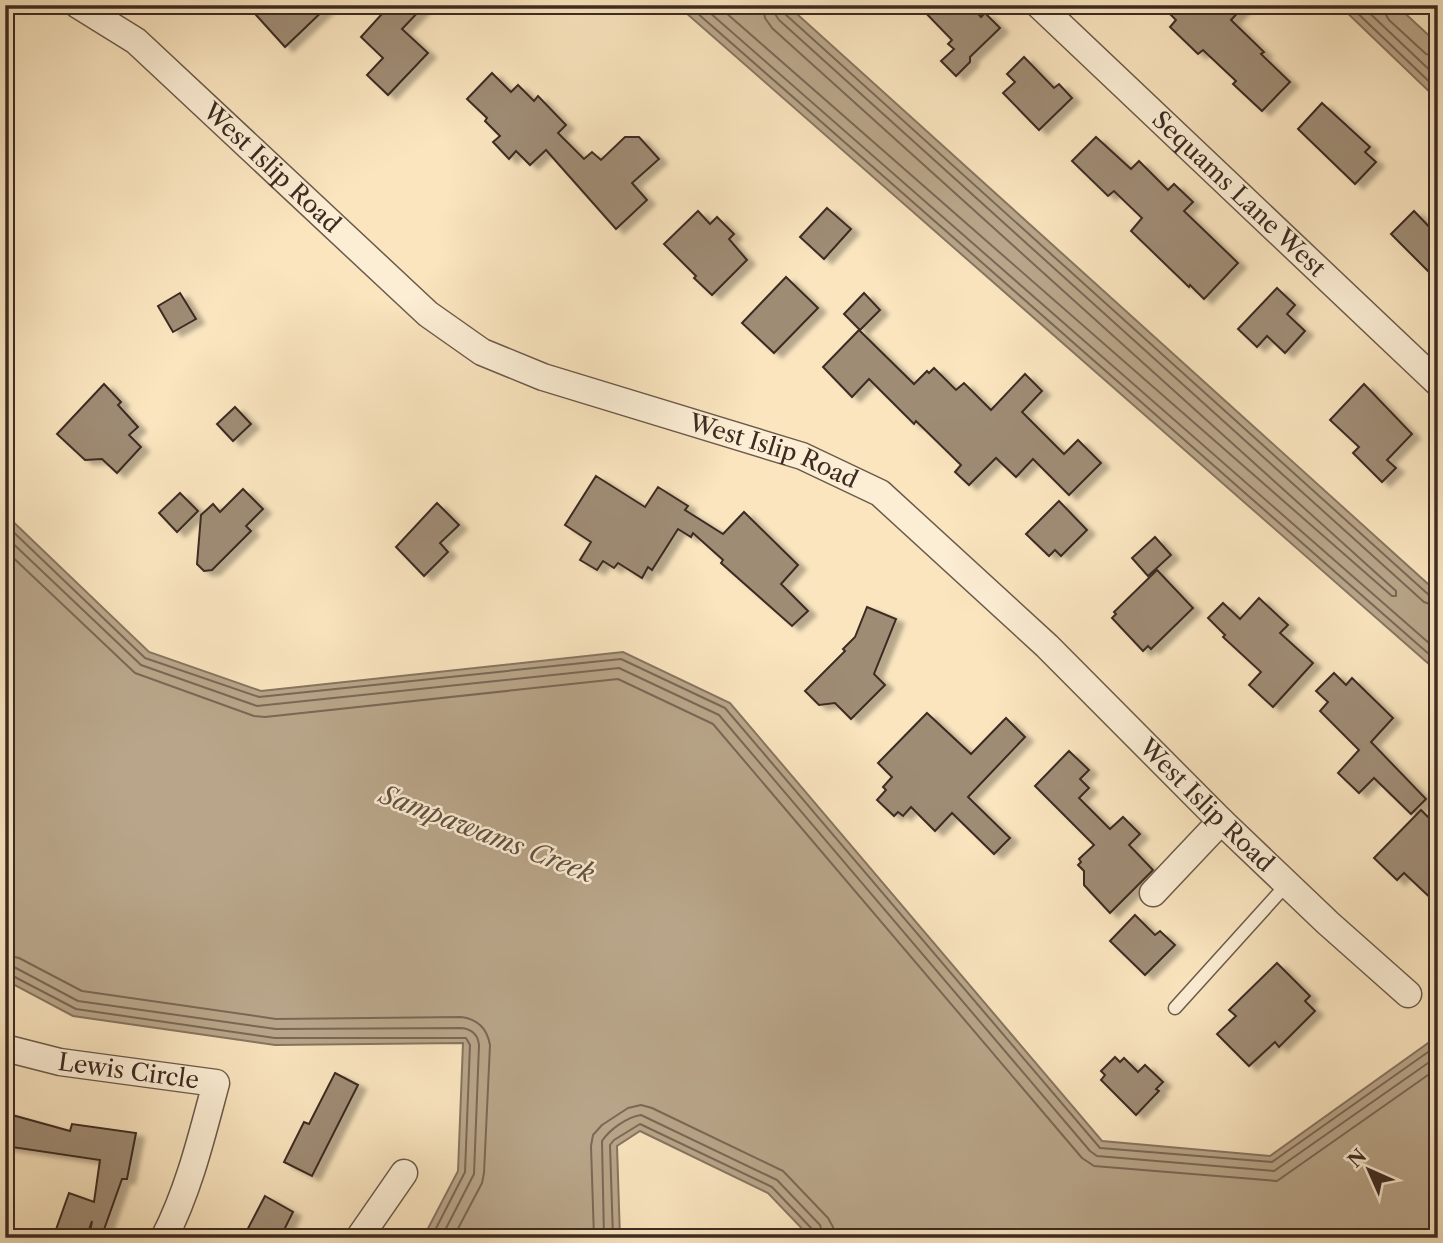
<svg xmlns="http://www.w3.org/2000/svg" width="1443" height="1243" font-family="'Libre Caslon Text',serif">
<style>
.water{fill:#b9a68a;stroke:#877561;stroke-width:2}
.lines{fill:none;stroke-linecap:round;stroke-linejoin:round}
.shore{stroke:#7a6856;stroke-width:2}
.building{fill:#9f8c74;stroke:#3c2b23;stroke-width:2;filter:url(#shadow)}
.service-casing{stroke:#6c5a4a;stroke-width:15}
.minor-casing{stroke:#6c5a4a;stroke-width:29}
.service{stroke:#fceed5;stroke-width:12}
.minor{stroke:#fceed5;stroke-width:26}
.labels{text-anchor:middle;stroke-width:5;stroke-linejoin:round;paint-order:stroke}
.street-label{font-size:24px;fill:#3c2b23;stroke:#fceed5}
.water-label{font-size:26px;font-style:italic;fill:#625042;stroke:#fceed5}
</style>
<defs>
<filter id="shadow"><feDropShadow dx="8" dy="4.5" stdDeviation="2" flood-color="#0004"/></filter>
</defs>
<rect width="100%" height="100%" fill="#fae5bf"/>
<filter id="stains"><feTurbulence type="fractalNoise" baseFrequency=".00286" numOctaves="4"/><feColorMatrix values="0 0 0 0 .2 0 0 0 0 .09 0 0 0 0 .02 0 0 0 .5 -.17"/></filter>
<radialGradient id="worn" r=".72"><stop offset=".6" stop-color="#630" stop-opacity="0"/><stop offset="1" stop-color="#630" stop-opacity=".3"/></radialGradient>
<g class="water">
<polygon points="677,5 787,5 1438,593 1438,672"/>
<polygon points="1339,5 1396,5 1438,44 1438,100"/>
<polygon points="5,514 149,652 261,691 623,652 730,703 1102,1141 1270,1156 1438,1036 1438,1238 811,1238 768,1193 640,1131 617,1146 620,1238 423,1238 458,1171 463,1043 275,1045 73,1016 5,980"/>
</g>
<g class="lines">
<g class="shore">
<polyline points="688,5 1438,662"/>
<polyline points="701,5 1438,651"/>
<polyline points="717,5 1392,596 1396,596 1396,591 772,28 765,18 763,5"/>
<polyline points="774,5 775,14 779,20 1424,602 1438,607"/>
<polyline points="783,5 785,14 1430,596 1438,598"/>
<polyline points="1349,5 1438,90"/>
<polyline points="1361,5 1438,78"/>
<polyline points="1384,5 1385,13 1389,20 1426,54 1438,57"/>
<polyline points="5,524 145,658 259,697 621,659 725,708 1100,1148 1272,1162 1438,1045"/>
<polyline points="5,536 141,665 257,706 619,668 719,715 1090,1151 1097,1156 1274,1171 1438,1056"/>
<polyline points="5,550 135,673 254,716 265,717 618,679 713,724 1082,1158 1094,1166 1277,1181 1438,1068"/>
<path d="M 5,955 L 19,958 L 82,991 L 276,1019 L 461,1017 C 478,1019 487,1028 490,1045 L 484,1173 L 482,1183 L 453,1238"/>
<path d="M 5,966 L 14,967 L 78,1001 L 276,1029 L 461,1028 C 472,1029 478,1035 479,1045 L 474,1174 L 441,1238"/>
<polyline points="5,974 11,975 76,1009 275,1038 466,1038 470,1045 465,1172 431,1238"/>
<polyline points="594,1238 591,1146 593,1135 602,1125 628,1108 641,1105 652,1108 783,1171 828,1218 833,1227 835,1238"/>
<path d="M 604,1238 L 602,1141 C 609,1130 627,1117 641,1115 L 777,1180 L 820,1225 L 824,1238"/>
<polyline points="613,1238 610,1145 614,1140 640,1124 772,1187 813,1230 815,1238"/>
</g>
</g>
<g class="building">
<polygon points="247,5 329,5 285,47"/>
<polygon points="390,5 425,5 402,29 428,53 388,95 367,75 383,58 361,37"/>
<polygon points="918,5 970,5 981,17 985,13 1000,28 970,57 970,62 956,76 941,61 954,49 948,44 952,40"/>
<polygon points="1161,5 1245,5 1231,20 1264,52 1261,54 1290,82 1262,111 1233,84 1236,81 1203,50 1198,54 1170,27 1176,20"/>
<polygon points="1024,57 1054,88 1059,84 1072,98 1039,130 1003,93 1015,82 1007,74"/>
<polygon points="492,73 511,92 518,85 534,101 538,96 566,125 558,133 584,159 592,152 601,160 625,137 639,137 659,159 632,183 647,200 616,229 546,150 530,165 516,151 509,159 493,142 500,136 485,121 487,118 467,99"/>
<polygon points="1322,103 1370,147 1365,152 1376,162 1355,184 1298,129"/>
<polygon points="1096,137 1131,169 1139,161 1168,190 1174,184 1193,202 1184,211 1238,263 1204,299 1190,285 1189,287 1131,231 1142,218 1114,191 1108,196 1072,161"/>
<polygon points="827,208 851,229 824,259 800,237"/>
<polygon points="698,211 710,224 717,217 734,234 729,239 747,260 712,295 694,278 696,276 664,244"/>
<polygon points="1414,211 1438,236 1438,262 1429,272 1391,234"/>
<polygon points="786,277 818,308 774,353 742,323"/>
<polygon points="1277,288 1295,305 1287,314 1305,331 1285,353 1267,336 1257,347 1238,329"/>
<polygon points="180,293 196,319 173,332 158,306"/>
<polygon points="864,293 880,310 860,330 844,314"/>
<polygon points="859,330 914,384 927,371 929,373 934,368 956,390 964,383 991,410 1025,374 1042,391 1022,412 1064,454 1078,440 1101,463 1069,495 1033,459 1016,477 996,458 969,485 955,472 961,465 916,421 914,424 869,379 852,397 823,367"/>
<polygon points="104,384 121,402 118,405 138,427 129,435 141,447 117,473 102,459 85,460 57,434"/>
<polygon points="1364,384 1412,434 1387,460 1396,468 1382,482 1353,453 1359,447 1330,420"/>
<polygon points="235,407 251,424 233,441 217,424"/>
<polygon points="596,476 645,507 658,487 688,506 685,510 723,534 744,512 798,565 781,584 808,611 792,626 721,563 723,560 693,533 691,537 678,529 652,570 648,567 642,578 618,563 614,568 603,561 597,570 580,560 591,542 565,525"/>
<polygon points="243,489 263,509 246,526 251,531 212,570 204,571 197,564 201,515 213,504 220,512"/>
<polygon points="180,493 198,511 177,532 159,513"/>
<polygon points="1059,501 1087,530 1061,556 1055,550 1049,556 1026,534"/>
<polygon points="437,503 459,525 440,543 448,552 424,576 396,547"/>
<polygon points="1155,537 1171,555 1148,576 1132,558"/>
<polygon points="1157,570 1193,608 1151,649 1148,646 1143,651 1112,618 1116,614 1114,612"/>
<polygon points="1259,598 1288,625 1280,633 1313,663 1273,707 1249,685 1261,672 1223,637 1225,635 1208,618 1223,603 1240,619"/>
<polygon points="867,607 896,619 874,674 885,685 851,719 835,703 819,705 805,691 845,651 843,649 855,637"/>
<polygon points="1334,673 1346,685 1352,678 1393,718 1371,742 1426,799 1411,814 1374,778 1359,793 1338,773 1359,750 1320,711 1328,702 1316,691"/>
<polygon points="927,713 971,754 1006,718 1025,737 968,797 1010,838 994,854 952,813 935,831 911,807 903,816 898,812 894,816 877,800 886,790 883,787 892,777 878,763"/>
<polygon points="1069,751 1089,770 1080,779 1089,788 1079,798 1110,829 1123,817 1140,834 1129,845 1153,870 1110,913 1084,885 1084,871 1078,865 1081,862 1079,859 1094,845 1035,786"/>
<polygon points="1421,810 1438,827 1438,905 1404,873 1397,880 1374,858"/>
<polygon points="1135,915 1155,935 1160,931 1175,945 1145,975 1110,941"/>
<polygon points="1277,963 1310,996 1305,1001 1315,1011 1279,1047 1275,1042 1249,1066 1217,1034 1236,1016 1229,1010"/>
<polygon points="1115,1057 1120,1062 1124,1058 1138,1072 1145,1065 1163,1082 1156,1089 1159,1091 1136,1115 1101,1080 1105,1075 1101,1071"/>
<polygon points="335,1073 358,1085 312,1176 284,1162 304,1122 309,1124"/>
<polygon points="5,1113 70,1131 72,1124 136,1133 127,1179 122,1179 101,1238 89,1238 92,1221 86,1238 53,1238 69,1193 94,1202 100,1160 5,1146"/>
<polygon points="265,1196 293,1212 280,1238 243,1238"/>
</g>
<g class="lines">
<g class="service-casing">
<polyline id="service" points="1175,1008 1288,883"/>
</g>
<g class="minor-casing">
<g id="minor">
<path id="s1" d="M 78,5 L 136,41 L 428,314 L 482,352 L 543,377 L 802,456 L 880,493 L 1047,646 L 1221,821 L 1328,923 L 1408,994"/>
<path id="s2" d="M 1039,5 L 1438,383"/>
<polyline points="1153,893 1221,821"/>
<path id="s3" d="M 5,1048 L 60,1062 L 216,1083 C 202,1135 189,1190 164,1238"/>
<polyline points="359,1238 404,1173"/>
</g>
</g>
<use href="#service" class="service"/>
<use href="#minor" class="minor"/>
</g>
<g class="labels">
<g class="street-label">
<text dy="8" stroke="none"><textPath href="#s1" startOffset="254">West Islip Road</textPath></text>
<text dy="8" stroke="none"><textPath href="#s2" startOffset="275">Sequams Lane West</textPath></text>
<text dy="8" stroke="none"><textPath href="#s1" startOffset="842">West Islip Road</textPath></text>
<text dy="8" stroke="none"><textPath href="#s1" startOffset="1409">West Islip Road</textPath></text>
<text dy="8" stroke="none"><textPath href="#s3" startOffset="126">Lewis Circle</textPath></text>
</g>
<g class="water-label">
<text transform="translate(487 834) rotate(21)" y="9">Sampawams Creek</text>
</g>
</g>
<rect width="1443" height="1243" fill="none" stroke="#fae5bf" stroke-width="28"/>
<rect x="7" y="7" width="1429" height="1229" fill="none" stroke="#3c2b23" stroke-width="3.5"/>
<rect x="14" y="14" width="1415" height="1215" fill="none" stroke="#3c2b23" stroke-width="2"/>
<g transform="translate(1369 1170) rotate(315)" stroke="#fceed5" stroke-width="5" paint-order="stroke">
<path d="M0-5L12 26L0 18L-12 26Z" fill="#3c2b23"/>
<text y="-10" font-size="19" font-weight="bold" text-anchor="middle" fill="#3c2b23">N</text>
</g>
<rect width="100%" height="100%" filter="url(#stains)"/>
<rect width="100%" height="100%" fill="url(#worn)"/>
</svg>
